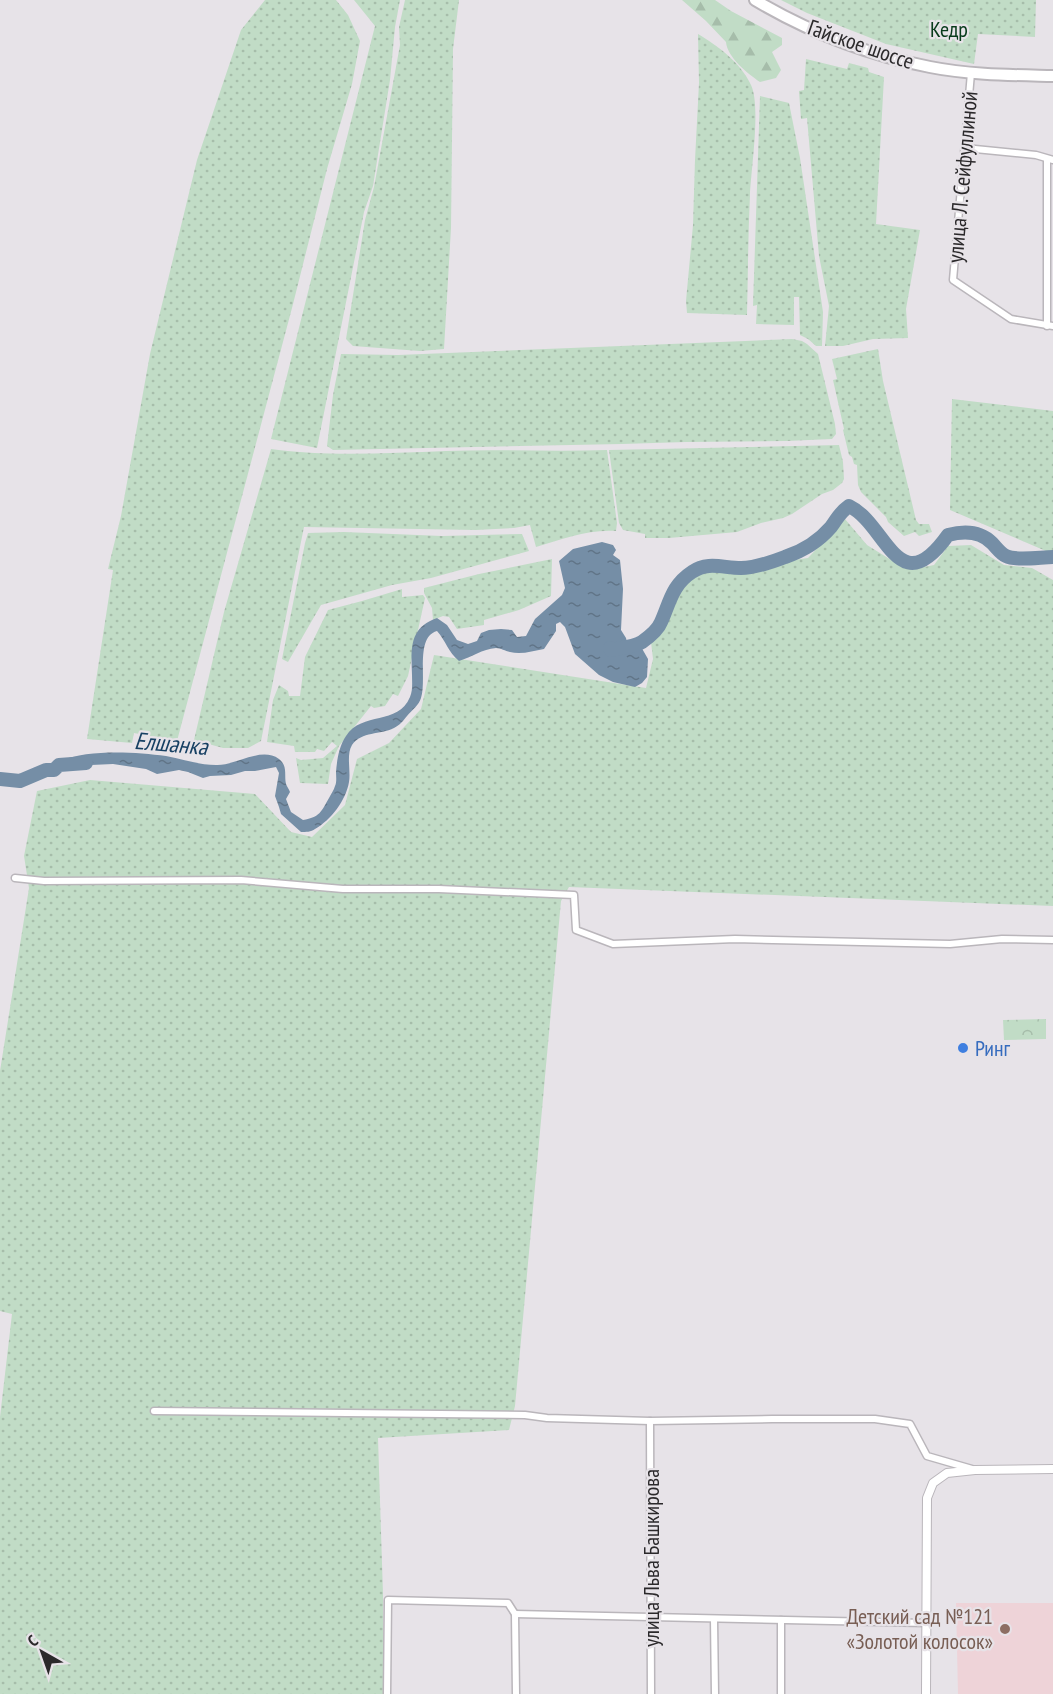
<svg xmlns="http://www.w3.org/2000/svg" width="1053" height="1694" font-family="'PT Sans Narrow',sans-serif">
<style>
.education{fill:#eed3d8}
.forest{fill:url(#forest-firs)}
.park{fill:url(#park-crowns)}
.garden{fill:url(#garden-dots)}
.water{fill:url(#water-ripples)}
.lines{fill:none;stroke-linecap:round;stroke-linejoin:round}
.river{stroke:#758ea6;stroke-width:14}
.minor-casing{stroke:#bab6bb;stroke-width:9}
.tertiary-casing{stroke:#bab6bb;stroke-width:10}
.primary-casing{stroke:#bab6bb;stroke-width:14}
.minor{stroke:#fff;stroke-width:6}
.tertiary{stroke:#fff;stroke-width:8}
.primary{stroke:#fff;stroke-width:10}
.shop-dot{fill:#3f7fe0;stroke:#e7e3e8;stroke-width:2}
.education-dot{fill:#8d6e63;stroke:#e7e3e8;stroke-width:2}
.labels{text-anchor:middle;stroke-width:4.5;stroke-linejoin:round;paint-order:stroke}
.park-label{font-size:22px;fill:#093b1c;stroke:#e7e3e8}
.street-label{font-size:22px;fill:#2b292b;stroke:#e7e3e8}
.shop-label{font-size:22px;fill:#366cbe;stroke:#e7e3e8;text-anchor:start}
.education-label{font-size:22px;fill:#785e54;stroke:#e7e3e8;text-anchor:end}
.water-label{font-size:24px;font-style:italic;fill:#174063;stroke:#e7e3e8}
</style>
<defs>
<pattern id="forest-firs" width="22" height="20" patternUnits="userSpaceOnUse" patternTransform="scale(1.5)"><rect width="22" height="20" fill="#c1dcc6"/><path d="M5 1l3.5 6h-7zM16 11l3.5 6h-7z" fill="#a6bdaa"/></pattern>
<pattern id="park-crowns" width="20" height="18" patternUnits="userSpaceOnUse" patternTransform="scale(1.5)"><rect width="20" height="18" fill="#c1dcc6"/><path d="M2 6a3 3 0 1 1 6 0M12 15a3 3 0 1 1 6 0" fill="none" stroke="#a6bdaa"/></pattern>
<pattern id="garden-dots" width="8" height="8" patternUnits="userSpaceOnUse" patternTransform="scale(1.5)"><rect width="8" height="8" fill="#c1dcc6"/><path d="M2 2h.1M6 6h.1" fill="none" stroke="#a6bdaa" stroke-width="1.8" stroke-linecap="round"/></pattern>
<pattern id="water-ripples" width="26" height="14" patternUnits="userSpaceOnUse" patternTransform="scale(1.5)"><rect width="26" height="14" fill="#758ea6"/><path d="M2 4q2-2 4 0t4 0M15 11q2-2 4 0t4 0" fill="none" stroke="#607487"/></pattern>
</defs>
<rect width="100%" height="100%" fill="#e7e3e8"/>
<polygon class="education" points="956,1603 1053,1603 1053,1694 958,1694"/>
<path class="forest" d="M 682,0 L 715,0 L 731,11 L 782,38 L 782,45 L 772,52 L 781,70 L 776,78 L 760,82 C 748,74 727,57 726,42 L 706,21 Z"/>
<polygon class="park" points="1046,1019 1046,1039 1004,1040 1003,1020"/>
<g class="garden">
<polygon points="265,0 336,0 348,15 360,41 352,84 327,169 292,308 177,741 134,733 132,743 87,739 113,570 108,569 121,516 150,354 197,160 241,30"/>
<polygon points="354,0 400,0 395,27 390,80 373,186 364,212 317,448 271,439 375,26"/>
<polygon points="405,0 459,0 453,49 451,228 444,349 420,351 353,346 346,339 365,220 374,187 400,45 399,27"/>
<polygon points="781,0 1036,0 1035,37 978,34 974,64 886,44 807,13"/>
<path d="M 698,34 C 718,46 741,63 751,85 C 761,106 751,169 750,195 C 748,235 748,275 747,315 L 687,313 L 686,301 L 693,225 L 695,160 L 699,83 Z"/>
<polygon points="806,59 847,69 849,63 868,68 869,72 884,77 876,224 920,230 906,309 908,338 873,339 843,346 825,346 829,306 819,256 807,118 801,119 799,91 804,90"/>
<polygon points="760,96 789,103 800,158 823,312 822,346 816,346 808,339 800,335 799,297 794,297 794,325 756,324 757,305 753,306"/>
<polygon points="792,339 802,341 807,344 818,354 835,424 836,434 832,439 786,441 686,442 622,444 333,450 327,446 333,395 341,354 398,355"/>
<polygon points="878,349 883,381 916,520 919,524 929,524 932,532 919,536 915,532 904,536 888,522 886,517 861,492 858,485 857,465 854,464 852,457 849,455 843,430 844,429 833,380 837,379 832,359"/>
<polygon points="952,399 1053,411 1053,554 950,510"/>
<polygon points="839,445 843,462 844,479 842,483 833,490 822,494 792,514 783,518 761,523 737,532 669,538 645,538 645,534 623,530 619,523 609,450"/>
<path d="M 271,449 C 327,457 389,453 446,451 C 499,449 553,452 607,450 L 617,523 L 616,531 C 589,529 562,539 536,547 L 530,525 L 514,528 L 476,530 L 304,527 L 261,741 L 248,748 L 223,748 L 194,740 L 224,612 Z"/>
<polygon points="845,519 867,545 896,563 919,568 934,565 948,546 971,545 1004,565 1032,568 1053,580 1053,906 569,887 561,901 515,1406 509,1430 378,1438 383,1594 383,1694 0,1694 0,1417 12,1314 0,1311 0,1071 29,888 24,856 37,791 90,780 255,794 291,832 312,837 345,805 357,759 389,743 421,709 434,655 646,688 653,659 651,642 686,582 704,570 718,570 808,558"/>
<polygon points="344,532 442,536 522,534 529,551 431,578 392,585 321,605 288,662 282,659 305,543 308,533"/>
<polygon points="552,559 551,596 519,610 484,620 484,625 457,629 449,617 443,616 433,620 432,608 424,593 424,588 479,574"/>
<polygon points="402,589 402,597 423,595 425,598 408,676 398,696 393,694 385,706 374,708 371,706 339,746 331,764 328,784 300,783 296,758 301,760 323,758 337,746 332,742 324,751 317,749 315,752 295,752 294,746 267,742 273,700 279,685 288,691 289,696 300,696 305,657 328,610 362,601"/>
</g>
<path class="water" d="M 602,542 L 613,545 L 616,550 L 613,555 L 620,560 L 623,589 L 621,630 L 626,638 L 628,647 C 633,650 636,648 640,645 L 648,659 L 647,677 L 642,683 L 635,687 L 613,682 L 599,675 L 575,654 L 565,627 L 560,622 L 556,624 L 556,631 L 544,649 C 533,651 521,655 510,652 C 505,651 501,648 496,648 C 482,649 472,657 459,661 C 448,652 446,641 437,631 C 415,637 427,679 421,698 C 419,705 412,710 407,716 C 403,721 400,725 394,728 C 380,735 362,731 352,745 C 346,755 351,771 349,782 C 346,800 331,820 315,829 C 311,832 306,832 301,832 L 281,814 L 279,807 L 275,796 L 279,773 L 276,767 L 255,771 L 245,771 L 231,775 L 210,776 L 203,778 L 188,772 L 179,770 L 157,774 L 146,769 L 113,764 L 91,765 L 66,770 L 70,763 L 60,761 C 89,749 135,752 166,756 C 183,759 199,765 216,765 C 235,766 261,746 279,759 C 288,766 284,775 286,784 C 287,787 289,789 290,792 L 286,799 L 291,812 L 303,820 C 320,817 321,812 329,798 C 331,794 334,790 335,786 C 337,782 336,776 336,772 C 337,760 339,746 346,736 C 362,711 398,726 410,697 C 413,690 412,682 412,675 C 411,648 409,628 437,618 L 447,625 L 457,640 L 468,644 L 477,641 L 481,633 L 489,630 L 501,629 L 512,630 L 517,637 L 526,636 L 535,619 L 562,595 L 565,588 L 559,561 L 573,549 Z"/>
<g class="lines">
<g class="river">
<path d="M 610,648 L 611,650 C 621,648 634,647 642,642 C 649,637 658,630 661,622 C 670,602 672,585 692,572 C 708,561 723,568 741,568 C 755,568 772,562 785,557 C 803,551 819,541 831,527 C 838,518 839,513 849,506 C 887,524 898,605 948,535 C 963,531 980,531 992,543 C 996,547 1001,554 1006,556 C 1016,561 1041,557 1053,557"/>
<polyline points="0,779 20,781 46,770 54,770 59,765 86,763"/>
</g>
<g class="minor-casing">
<g id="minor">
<polyline points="971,73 953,280 1011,319 1053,326"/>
<polyline points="965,148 1036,155 1053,160"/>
<polyline points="1047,159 1047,326"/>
<polyline points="15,878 44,881 241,880 343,889 439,889 574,895 576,930 613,944 735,939 950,944 1002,939 1053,940"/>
<polyline points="154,1411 525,1415 547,1418 650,1421 772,1419 875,1419 910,1424 927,1456 972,1469"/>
<polyline points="650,1421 651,1694"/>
<polyline points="515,1614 926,1623"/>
<polyline points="714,1619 715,1694"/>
<polyline points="387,1694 388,1600 508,1603 515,1614 516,1694"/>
<polyline points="781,1694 781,1620"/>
</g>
</g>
<g class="tertiary-casing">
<polyline id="tertiary" points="926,1694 927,1498 933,1483 947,1473 975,1470 1053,1469"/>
</g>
<g class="primary-casing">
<path id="primary" d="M 755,0 C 809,32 868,55 930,67 C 970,75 1012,75 1053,76"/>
</g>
<use href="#minor" class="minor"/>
<use href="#tertiary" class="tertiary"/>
<use href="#primary" class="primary"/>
</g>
<circle class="shop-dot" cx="963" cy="1048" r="6"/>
<circle class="education-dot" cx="1005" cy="1629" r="6"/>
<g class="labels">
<g class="park-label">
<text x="949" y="37">Кедр</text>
</g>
<g class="street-label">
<text transform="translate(861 44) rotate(19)" y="8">Гайское шоссе</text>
<text transform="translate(962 177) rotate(-85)" y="8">улица Л. Сейфуллиной</text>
<text transform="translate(651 1558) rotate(-90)" y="8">улица Льва Башкирова</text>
</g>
<g class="shop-label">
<text x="975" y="1056">Ринг</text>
</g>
<g class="education-label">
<text x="993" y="1624">Детский сад №121<tspan x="993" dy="25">«Золотой колосок»</tspan></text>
</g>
<g class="water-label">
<text transform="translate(171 744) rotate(5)" y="8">Елшанка</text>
</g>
</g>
<g transform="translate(42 1652) rotate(320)" stroke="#e7e3e8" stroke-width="4.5" paint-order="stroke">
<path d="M0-4.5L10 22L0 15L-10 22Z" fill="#2b292b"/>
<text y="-9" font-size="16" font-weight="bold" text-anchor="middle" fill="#2b292b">С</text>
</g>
</svg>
